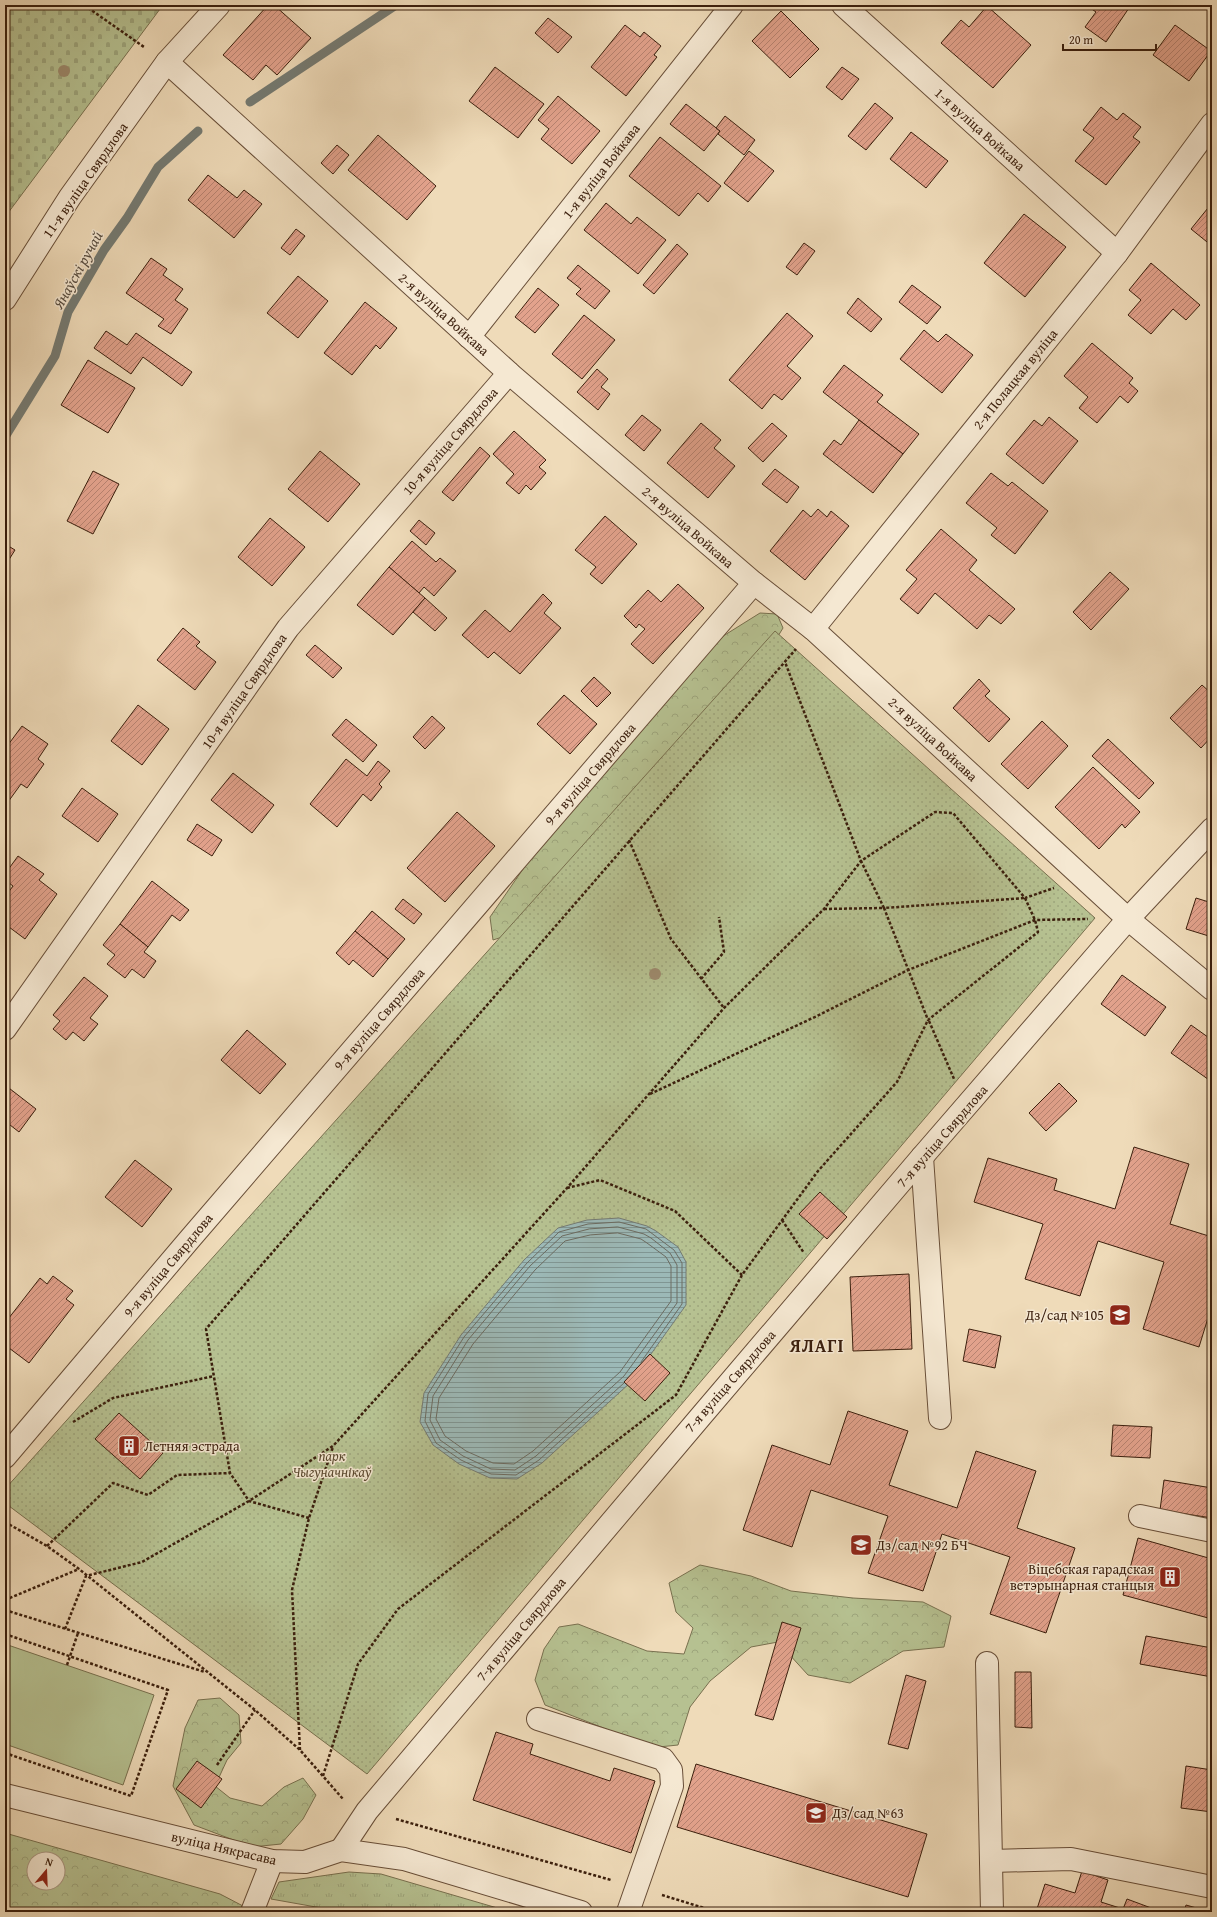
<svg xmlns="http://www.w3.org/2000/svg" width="1217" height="1917" font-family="'Gentium Book Plus',serif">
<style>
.grass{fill:url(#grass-tufts);stroke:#78704f}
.forest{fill:url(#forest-crowns);stroke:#78704f;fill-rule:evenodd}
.cemetery{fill:url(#cemetery-stones);stroke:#78704f}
.park{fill:url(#park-dots);stroke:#78704f}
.pitch{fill:#b6c191;stroke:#78704f}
.water{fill:url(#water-rules);stroke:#757b73}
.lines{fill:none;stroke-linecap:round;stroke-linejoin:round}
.shore{stroke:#6c6c62;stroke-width:1}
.stream{stroke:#757b73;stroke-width:9}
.building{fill:url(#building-hatch);stroke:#3b1f0d}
.minor-casing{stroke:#684e38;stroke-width:24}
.path{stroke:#3b1f0d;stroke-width:2.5;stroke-dasharray:3 2;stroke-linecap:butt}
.minor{stroke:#f5e8d2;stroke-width:22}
.tree{fill:#9d8a6d}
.labels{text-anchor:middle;stroke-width:3;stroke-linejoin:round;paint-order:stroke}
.street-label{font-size:14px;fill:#3b1f0d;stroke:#f5e8d2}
.poi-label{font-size:14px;fill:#3b1f0d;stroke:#f5e8d2;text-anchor:start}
.park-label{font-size:14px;font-style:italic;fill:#5a482e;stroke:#f5e8d2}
.water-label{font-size:15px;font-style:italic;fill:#584d40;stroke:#f5e8d2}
.district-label{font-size:18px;font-weight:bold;letter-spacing:1px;fill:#3b1f0d;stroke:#f5e8d2}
</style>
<defs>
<pattern id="grass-tufts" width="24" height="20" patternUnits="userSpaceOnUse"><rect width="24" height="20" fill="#b6c191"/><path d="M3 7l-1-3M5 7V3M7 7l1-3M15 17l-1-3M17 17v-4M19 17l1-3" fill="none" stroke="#9da57c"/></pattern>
<pattern id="forest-crowns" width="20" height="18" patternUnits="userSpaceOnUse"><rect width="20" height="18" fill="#b6c191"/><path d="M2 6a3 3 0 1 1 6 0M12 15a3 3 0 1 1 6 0" fill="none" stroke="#9da57c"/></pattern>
<pattern id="cemetery-stones" width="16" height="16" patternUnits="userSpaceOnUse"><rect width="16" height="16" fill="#b6c191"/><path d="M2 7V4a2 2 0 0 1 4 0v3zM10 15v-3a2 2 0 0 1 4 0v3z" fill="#9da57c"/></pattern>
<pattern id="park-dots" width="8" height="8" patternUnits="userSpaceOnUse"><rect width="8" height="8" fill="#b6c191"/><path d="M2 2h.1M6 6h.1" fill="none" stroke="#9da57c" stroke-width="1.8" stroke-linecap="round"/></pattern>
<pattern id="water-rules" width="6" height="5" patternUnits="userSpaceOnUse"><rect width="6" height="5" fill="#9cb9b7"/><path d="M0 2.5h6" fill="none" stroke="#809693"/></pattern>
<pattern id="building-hatch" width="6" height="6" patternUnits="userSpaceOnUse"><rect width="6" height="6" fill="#e2a28c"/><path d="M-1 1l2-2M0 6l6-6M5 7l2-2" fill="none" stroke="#b88371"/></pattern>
</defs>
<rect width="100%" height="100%" fill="#efdbb9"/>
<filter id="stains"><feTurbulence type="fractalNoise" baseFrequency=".005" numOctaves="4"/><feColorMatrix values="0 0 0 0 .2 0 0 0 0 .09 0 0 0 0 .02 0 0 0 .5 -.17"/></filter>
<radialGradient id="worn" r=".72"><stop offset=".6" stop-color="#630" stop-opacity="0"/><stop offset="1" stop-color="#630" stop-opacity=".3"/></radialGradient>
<polygon class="grass" points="349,1872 381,1874 511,1912 344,1912 271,1899 279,1882"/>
<g class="forest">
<polygon points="760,613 777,614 783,628 761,664 539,925 493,940 490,917 543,840 720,638"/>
<polygon points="700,1565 751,1576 791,1591 853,1598 923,1602 951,1616 944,1647 903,1651 850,1683 808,1675 778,1642 751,1647 710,1681 690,1707 678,1745 649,1748 606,1729 545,1705 535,1680 544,1649 559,1627 578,1624 647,1651 684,1654 693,1628 676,1612 669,1583"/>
<polygon points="220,1698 239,1715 241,1743 227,1760 215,1786 230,1798 262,1806 284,1787 303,1778 316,1795 303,1819 281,1844 252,1847 194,1825 173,1786 185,1728 198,1700"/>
<path d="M 5,1833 L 220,1894 L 243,1906 L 241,1912 L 5,1912 ZM 34,1859 L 58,1859 L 58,1883 L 34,1883 Z"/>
</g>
<polygon class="cemetery" points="5,5 163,5 5,217"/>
<polygon class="park" points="775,631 1095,918 367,1774 5,1503 5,1489"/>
<polygon class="pitch" points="5,1644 154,1695 123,1785 5,1744"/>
<polygon class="water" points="619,1218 647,1226 656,1231 678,1247 686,1262 686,1305 631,1382 542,1463 517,1479 490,1478 459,1464 433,1445 420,1422 424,1393 461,1335 524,1260 558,1228 587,1220"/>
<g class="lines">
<g class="shore">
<polygon points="618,1227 644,1234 651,1238 670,1253 677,1265 677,1303 624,1376 536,1456 515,1470 491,1469 463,1456 440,1440 430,1420 433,1396 468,1340 530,1266 562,1236 589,1229"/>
<polygon points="618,1233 641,1239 647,1243 666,1257 671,1266 671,1301 620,1372 533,1451 514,1464 493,1463 466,1451 445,1436 436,1419 439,1398 473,1344 535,1270 565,1241 590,1235"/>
<polyline points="624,1383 539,1460 516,1475 491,1474 461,1460 436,1443 425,1421 428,1394 464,1337 527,1263 559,1232 588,1224 619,1222 646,1229 674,1250 682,1263 682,1304 641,1362"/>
</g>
<g class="stream">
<polyline points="250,102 396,5"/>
<polyline points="5,437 55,356 68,312 104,250 127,218 158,167 198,131"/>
</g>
</g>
<g class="building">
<polygon points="268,5 274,5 311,38 277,75 266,65 253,80 223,55"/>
<polygon points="1086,5 1131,5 1106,42 1085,27 1096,12"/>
<polygon points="987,6 1031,45 993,88 941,43 961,20 969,27"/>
<polygon points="781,11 819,49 790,78 752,41"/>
<polygon points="548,18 572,37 558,53 535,33"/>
<polygon points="625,25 640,37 644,32 661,46 654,55 657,57 626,96 591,67"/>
<polygon points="1175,25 1211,51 1189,81 1153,55"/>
<polygon points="495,67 544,104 518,138 469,101"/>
<polygon points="842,67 859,79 842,100 826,87"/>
<polygon points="558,96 600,131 572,164 541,139 549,129 538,120"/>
<polygon points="875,103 893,118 866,150 848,136"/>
<polygon points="686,104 720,131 704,151 670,124"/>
<polygon points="1101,107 1117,120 1123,113 1141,127 1133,137 1140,142 1106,185 1075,161 1094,138 1083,130"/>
<polygon points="725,116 755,140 744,155 718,134 720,131 716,128"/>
<polygon points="911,132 948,161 926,188 890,159"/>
<polygon points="378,135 436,186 407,220 348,170"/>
<polygon points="660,137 721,186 708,202 698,193 679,216 629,176"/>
<polygon points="337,145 349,155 333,174 321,163"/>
<polygon points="749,151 774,171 748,202 724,183"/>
<polygon points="208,175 237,198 244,190 262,204 234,238 188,200"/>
<polygon points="606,203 631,224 637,217 666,240 638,274 584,230"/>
<polygon points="1212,203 1212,246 1191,229"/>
<polygon points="1024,214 1066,247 1025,297 984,263"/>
<polygon points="296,229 305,236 290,255 281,248"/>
<polygon points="804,243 815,251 797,275 786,267"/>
<polygon points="677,244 688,254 654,294 643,285"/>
<polygon points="151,258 167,269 163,275 183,289 175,300 188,309 171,334 158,326 164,319 126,293"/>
<polygon points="1151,263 1200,305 1186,320 1173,309 1151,334 1128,315 1141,300 1129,290"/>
<polygon points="578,265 610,291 595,309 576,294 581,289 567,278"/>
<polygon points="298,276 328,301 298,338 267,313"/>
<polygon points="912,285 941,307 927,324 899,302"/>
<polygon points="538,288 559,305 535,333 515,317"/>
<polygon points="858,298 882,319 871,332 847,313"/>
<polygon points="365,302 397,328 380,349 376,345 352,375 324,353"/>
<polygon points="787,313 813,336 787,366 801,378 782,400 774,394 762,409 729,380"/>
<polygon points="584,315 615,340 582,379 552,354"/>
<polygon points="924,330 938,342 946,334 973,355 942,393 900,359"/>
<polygon points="106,331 127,345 136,333 192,372 182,386 143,357 131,374 94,348"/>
<polygon points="1092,343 1133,378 1129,383 1138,391 1128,403 1120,396 1097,423 1079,408 1088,397 1064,376"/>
<polygon points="88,360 135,388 108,433 61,405"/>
<polygon points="844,365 883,395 877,402 919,434 903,454 823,392"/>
<polygon points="597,369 608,379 601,387 610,394 598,410 577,392"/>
<polygon points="642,415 661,430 644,451 625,435"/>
<polygon points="1049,417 1078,441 1043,484 1006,454 1034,420 1042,426"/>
<polygon points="859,420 903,454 873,493 823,454 834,440 841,445"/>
<polygon points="701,423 721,440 714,448 735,466 708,498 667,463"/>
<polygon points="772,423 787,436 763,462 748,448"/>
<polygon points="514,431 546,460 539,467 546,473 531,490 526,485 519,494 506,483 514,474 493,454"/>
<polygon points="480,447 490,456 453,501 442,492"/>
<polygon points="320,451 360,484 328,522 288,489"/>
<polygon points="775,469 799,487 787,503 762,484"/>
<polygon points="93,471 119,484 93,534 67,521"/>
<polygon points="991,473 1008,486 1012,482 1048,511 1015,554 991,535 997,528 966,503"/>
<polygon points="818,509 827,517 831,511 849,526 805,580 770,551 803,510 811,517"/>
<polygon points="605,516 637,544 602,584 590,574 596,567 575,550"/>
<polygon points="270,518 305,547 272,586 238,557"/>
<polygon points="419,520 435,533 426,545 410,531"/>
<polygon points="941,529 977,560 969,570 1015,609 1001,624 989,615 977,629 935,593 918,614 900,599 917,579 906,570"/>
<polygon points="412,541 436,562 440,558 456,571 434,596 424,587 419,593 389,567"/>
<polygon points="5,544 15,550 5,566"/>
<polygon points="389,567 425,598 393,635 357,605"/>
<polygon points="1110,572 1129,589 1091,630 1073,612"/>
<polygon points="678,584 704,608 653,664 631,644 645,629 639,624 636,628 624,616 648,590 661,602"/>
<polygon points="543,594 552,603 544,613 561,628 520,674 494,652 488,658 462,635 485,610 510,632"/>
<polygon points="425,598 447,618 435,631 413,612"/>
<polygon points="183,628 200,642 196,646 216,662 195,690 157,660"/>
<polygon points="315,645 342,668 333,678 306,655"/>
<polygon points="594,677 611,693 597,707 581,691"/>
<polygon points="979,679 990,691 985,696 1010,719 989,742 953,708"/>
<polygon points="1202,685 1212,694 1212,736 1201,748 1170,718"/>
<polygon points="564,695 597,724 570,754 537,724"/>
<polygon points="138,705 169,729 142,765 111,741"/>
<polygon points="432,716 445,728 425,749 413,737"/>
<polygon points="346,719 377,745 363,762 332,735"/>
<polygon points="1042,721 1068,746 1028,789 1001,764"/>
<polygon points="22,726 48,744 38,759 44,764 27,788 21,784 8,802 5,800 5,749"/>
<polygon points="1108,739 1154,783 1139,799 1092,756"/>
<polygon points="346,759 367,776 378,761 390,771 379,784 382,787 371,801 363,794 337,827 310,804"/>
<polygon points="1093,767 1140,812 1125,828 1122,824 1099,849 1055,807"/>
<polygon points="233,773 274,805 252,833 211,800"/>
<polygon points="82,788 118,814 98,842 62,816"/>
<polygon points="457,812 495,846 445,902 407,868"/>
<polygon points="197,824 222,840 212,856 187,840"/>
<polygon points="18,856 44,874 39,880 57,894 25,939 5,924 5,897 13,886 5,880 5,874"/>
<polygon points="152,881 189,910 180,921 172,915 148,947 120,924"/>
<polygon points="1196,898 1212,903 1212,937 1186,929"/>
<polygon points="403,899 422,914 414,924 395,909"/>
<polygon points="372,911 405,939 388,959 355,931"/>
<polygon points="120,924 148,947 144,952 156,961 144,978 132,969 125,978 107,964 115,955 103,945"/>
<polygon points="355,931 388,959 373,977 353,960 349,965 336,953"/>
<polygon points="1122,975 1166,1007 1145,1036 1101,1004"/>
<polygon points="84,977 108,996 90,1018 98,1024 84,1041 73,1032 66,1040 53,1029 60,1021 53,1015"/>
<polygon points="1191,1025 1212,1040 1212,1082 1171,1053"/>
<polygon points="247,1030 286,1064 260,1094 221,1060"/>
<polygon points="1059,1083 1077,1101 1046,1131 1029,1113"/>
<polygon points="5,1085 36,1109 19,1132 5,1121"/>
<polygon points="1134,1147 1189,1164 1170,1224 1212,1237 1212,1305 1199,1347 1143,1329 1164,1262 1098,1241 1080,1296 1025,1279 1043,1224 974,1202 988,1158 1057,1179 1054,1190 1115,1209"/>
<polygon points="135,1160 172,1189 142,1227 105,1197"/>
<polygon points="820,1192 847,1217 827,1239 799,1214"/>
<polygon points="909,1274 912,1349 853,1351 850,1277"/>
<polygon points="53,1276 73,1291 66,1299 74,1305 29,1363 5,1345 5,1323 40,1278 47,1284"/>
<polygon points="969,1329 1001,1336 995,1368 963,1361"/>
<polygon points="650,1354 670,1373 645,1401 624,1382"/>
<polygon points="848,1411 908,1431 889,1485 957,1508 976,1451 1036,1471 1017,1528 1075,1548 1046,1633 990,1614 1010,1557 942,1534 923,1591 868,1573 888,1516 811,1490 792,1547 743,1530 772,1445 830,1465"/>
<polygon points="119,1413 163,1453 140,1479 95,1439"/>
<polygon points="1113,1425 1152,1427 1150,1458 1111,1456"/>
<polygon points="1164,1480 1212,1488 1212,1518 1160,1510"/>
<polygon points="1138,1538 1212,1559 1212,1619 1123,1595"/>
<polygon points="782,1622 801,1628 773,1720 755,1715"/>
<polygon points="1146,1636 1212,1648 1212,1677 1140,1664"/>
<polygon points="1015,1672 1031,1672 1032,1728 1015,1727"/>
<polygon points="906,1675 926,1681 908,1749 888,1744"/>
<polygon points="496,1732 533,1744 530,1754 610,1781 614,1768 655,1781 631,1853 473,1800"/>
<polygon points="197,1761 222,1779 201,1808 176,1789"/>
<polygon points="696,1764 927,1834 908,1897 677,1827"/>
<polygon points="1186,1766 1212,1770 1212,1812 1181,1808"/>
<polygon points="1082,1871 1108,1880 1101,1902 1123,1909 1127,1899 1162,1912 1036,1912 1045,1884 1075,1893"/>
<polygon points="1186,1905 1200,1909 1208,1912 1184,1912"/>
</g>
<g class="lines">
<g class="minor-casing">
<g id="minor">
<polyline points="843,5 1117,253"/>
<polyline points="167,62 509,373 754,583 813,629 1128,919 1212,989"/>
<polyline points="5,299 70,197 167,62 219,5"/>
<polyline points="469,337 732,5"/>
<polyline points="813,629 1117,253 1212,124"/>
<polyline points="5,1029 288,628 509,373"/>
<polyline points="922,1157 940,1418"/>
<polyline points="5,1457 189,1240 754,583"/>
<polyline points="1140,1516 1212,1531"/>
<polyline points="987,1663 992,1912"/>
<polyline points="538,1719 663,1759 671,1770 672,1786 628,1912"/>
<polyline points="5,1795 272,1861 305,1862 341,1850 404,1859 581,1912"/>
<polyline points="341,1850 367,1811 702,1415 922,1157 1128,919 1212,829"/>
<polyline points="991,1861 1071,1859 1212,1887"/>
<polyline points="252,1912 272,1861"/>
</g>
</g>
<g class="path">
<polyline points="84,5 144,47"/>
<polyline points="629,840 671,939 724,1008"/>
<polygon points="1025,898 1035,920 1038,932 928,1020 884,908"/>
<polyline points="824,909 884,908 861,861 935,812 953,813 1025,898 1054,888"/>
<polyline points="701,979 724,952 719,917"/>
<polyline points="929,1021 954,1079"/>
<polyline points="650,1094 817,1016 908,970 1035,920 1088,919"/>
<polyline points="567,1188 600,1180 675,1211 742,1275"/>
<polyline points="782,1220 804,1253"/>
<polyline points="73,1422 113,1398 214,1376"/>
<polyline points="309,1518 249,1501 230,1473 206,1329 796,649"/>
<polyline points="5,1522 47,1546 79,1569 255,1710 300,1750 343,1799"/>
<polyline points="47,1546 113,1483 148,1495 177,1475 230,1473"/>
<polyline points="5,1600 79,1569"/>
<polyline points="5,1610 205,1672"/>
<polyline points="65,1629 86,1576 142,1562 249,1501 333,1446 567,1188 724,1008 824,909 861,861 785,662"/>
<polyline points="5,1634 168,1690 131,1796 5,1753"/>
<polyline points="67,1665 78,1633"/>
<polyline points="300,1750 292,1590 309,1518 333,1447"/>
<polyline points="217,1765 255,1710"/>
<polyline points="323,1776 358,1664 398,1609 676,1395 742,1275 818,1171 897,1082 928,1020"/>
<polyline points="396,1819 611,1880"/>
<polyline points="662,1895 717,1912"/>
</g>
<use href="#minor" class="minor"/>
</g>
<g class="tree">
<circle cx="64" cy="71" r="6"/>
<circle cx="655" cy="974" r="6"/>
</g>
<defs>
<g id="school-square" transform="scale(1.15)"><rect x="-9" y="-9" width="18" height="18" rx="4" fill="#8f2418" stroke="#f5e8d2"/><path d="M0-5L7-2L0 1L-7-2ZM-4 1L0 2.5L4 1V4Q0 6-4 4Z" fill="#fff"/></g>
<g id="building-square" transform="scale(1.15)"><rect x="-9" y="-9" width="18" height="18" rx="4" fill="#8f2418" stroke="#f5e8d2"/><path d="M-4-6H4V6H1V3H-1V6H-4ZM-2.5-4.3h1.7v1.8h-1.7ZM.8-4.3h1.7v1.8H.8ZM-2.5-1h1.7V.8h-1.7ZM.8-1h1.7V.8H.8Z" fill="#fff"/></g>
</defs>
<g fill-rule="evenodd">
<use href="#school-square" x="1120" y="1315"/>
<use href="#building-square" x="129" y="1446"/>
<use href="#school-square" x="861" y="1545"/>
<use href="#building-square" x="1170" y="1577"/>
<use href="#school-square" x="816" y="1813"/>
</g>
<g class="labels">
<g class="street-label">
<text transform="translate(980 129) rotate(42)" y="5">1-я вуліца Войкава</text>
<text transform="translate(601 171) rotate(-52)" y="5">1-я вуліца Войкава</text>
<text transform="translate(85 180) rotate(-55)" y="5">11-я вуліца Свярдлова</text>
<text transform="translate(444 314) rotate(42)" y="5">2-я вуліца Войкава</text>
<text transform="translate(1015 379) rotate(-51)" y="5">2-я Полацкая вуліца</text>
<text transform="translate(450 441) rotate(-49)" y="5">10-я вуліца Свярдлова</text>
<text transform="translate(688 527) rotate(41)" y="5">2-я вуліца Войкава</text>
<text transform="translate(244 691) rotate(-55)" y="5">10-я вуліца Свярдлова</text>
<text transform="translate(933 739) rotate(43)" y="5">2-я вуліца Войкава</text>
<text transform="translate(590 774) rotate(-49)" y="5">9-я вуліца Свярдлова</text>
<text transform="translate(379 1019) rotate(-49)" y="5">9-я вуліца Свярдлова</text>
<text transform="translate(942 1136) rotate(-49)" y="5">7-я вуліца Свярдлова</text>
<text transform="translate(168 1265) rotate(-50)" y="5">9-я вуліца Свярдлова</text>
<text transform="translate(730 1381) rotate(-49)" y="5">7-я вуліца Свярдлова</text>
<text transform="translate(521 1629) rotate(-50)" y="5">7-я вуліца Свярдлова</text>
<text transform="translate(224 1848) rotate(13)" y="5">вуліца Някрасава</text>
</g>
<g class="poi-label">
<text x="1104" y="1320" text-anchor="end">Дз/сад №105</text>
<text x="144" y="1451">Летняя эстрада</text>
<text x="876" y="1550">Дз/сад №92 БЧ</text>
<text x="1154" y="1574" text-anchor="end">Віцебская гарадская<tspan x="1154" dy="16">ветэрынарная станцыя</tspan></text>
<text x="832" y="1818">Дз/сад №63</text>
</g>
<g class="park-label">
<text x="332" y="1461">парк<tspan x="332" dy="16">Чыгуначнікаў</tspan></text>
</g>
<g class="water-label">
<text transform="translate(78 270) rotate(-61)" y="5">Янаўскі ручай</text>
</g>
<g class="district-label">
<text x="817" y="1352">ЯЛАГІ</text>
</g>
</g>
<rect width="1217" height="1917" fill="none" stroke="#efdbb9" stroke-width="20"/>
<rect x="6" y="6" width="1205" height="1905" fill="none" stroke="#3b1f0d" stroke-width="2"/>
<rect x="10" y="10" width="1197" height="1897" fill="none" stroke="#3b1f0d"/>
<g transform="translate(46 1871) rotate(19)"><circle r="19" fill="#f5e8d2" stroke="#ab9883"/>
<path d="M0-3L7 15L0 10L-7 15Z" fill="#8f2418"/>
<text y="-6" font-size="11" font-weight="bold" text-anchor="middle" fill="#3b1f0d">N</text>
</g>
<path d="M1063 44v6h93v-6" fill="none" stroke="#3b1f0d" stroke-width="2"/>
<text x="1069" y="44" font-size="12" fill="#3b1f0d" stroke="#f5e8d2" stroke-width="3" paint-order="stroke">20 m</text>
<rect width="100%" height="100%" filter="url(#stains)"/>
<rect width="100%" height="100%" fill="url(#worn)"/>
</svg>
